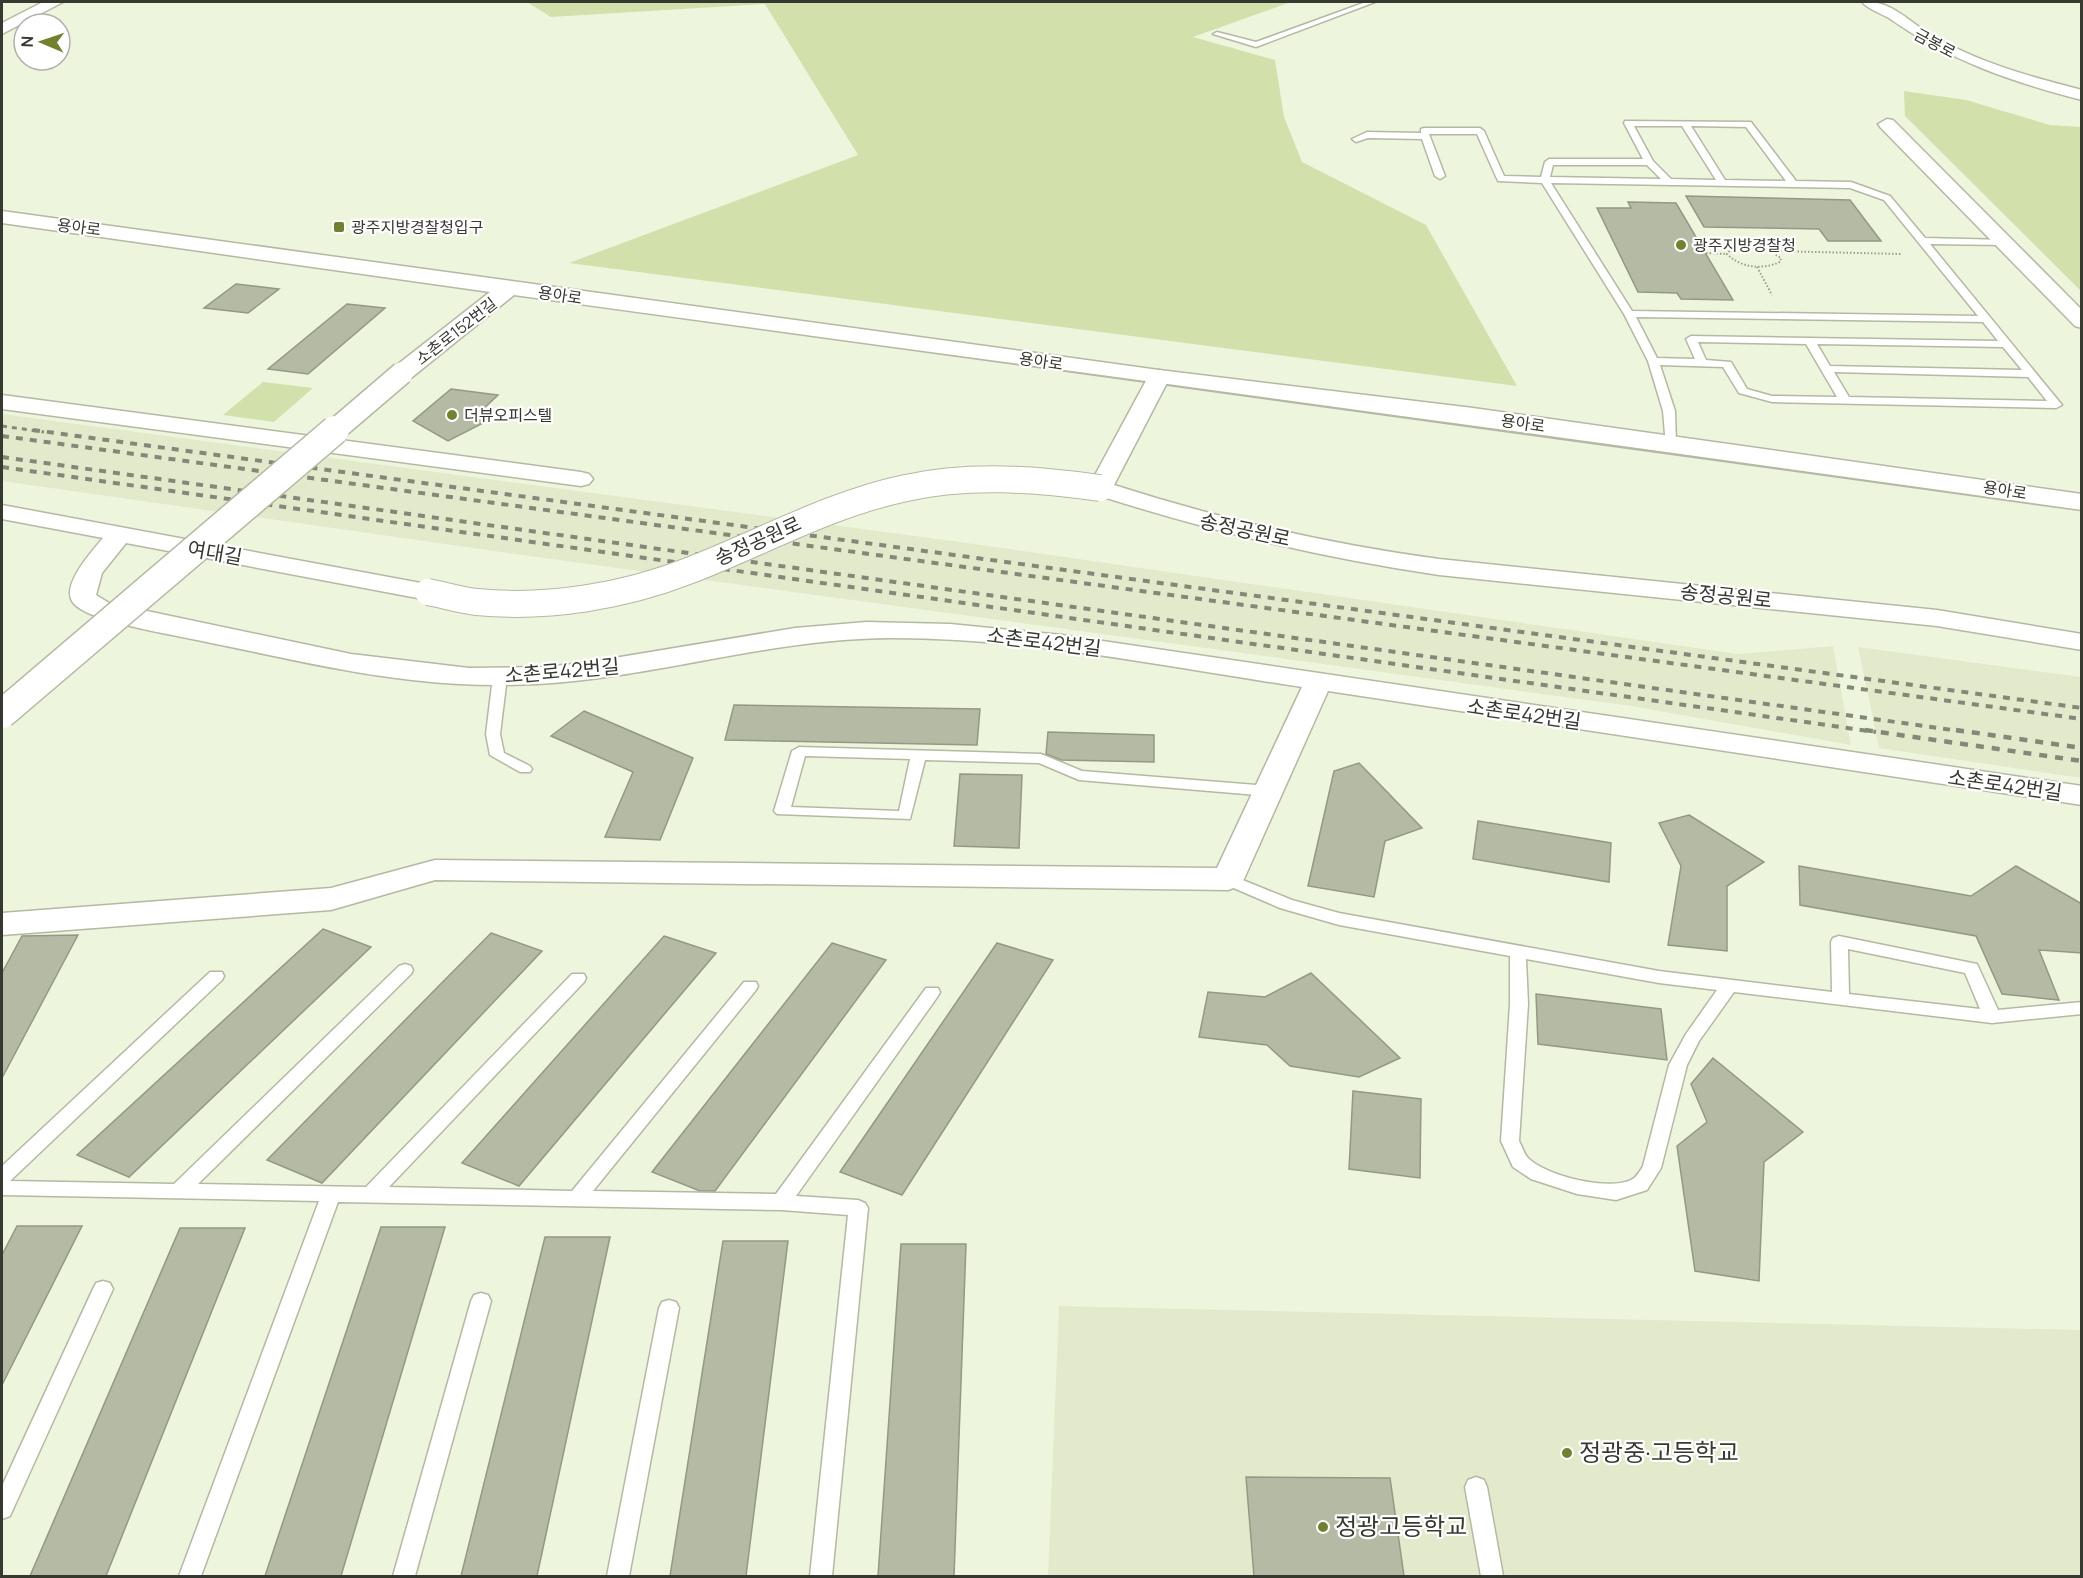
<svg xmlns="http://www.w3.org/2000/svg" width="2083" height="1578" font-family="Manrope,'Noto Sans KR',sans-serif">
<style>
.built{fill:#e2eacb}
.green{fill:#d2e0ab}
.building{fill:#b4baa4;stroke:#939983;stroke-width:1.5}
.lines{fill:none;stroke-linecap:round;stroke-linejoin:round}
.lane-casing{stroke:#b3b9a2;stroke-width:3}
.street-casing{stroke:#b3b9a2;stroke-width:3}
.secondary-casing{stroke:#b3b9a2;stroke-width:3}
.path{stroke:#9a9f8e;stroke-width:2;stroke-dasharray:1.5 2;stroke-linecap:butt}
.lane{fill:#fff;fill-rule:evenodd}
.street{fill:#fff;fill-rule:evenodd}
.secondary{fill:#fff;fill-rule:evenodd}
.rail-far2{stroke:#838878;stroke-width:3;stroke-dasharray:5 5;stroke-linecap:butt}
.rail-far1{stroke:#838878;stroke-width:4;stroke-dasharray:7 7;stroke-linecap:butt}
.rail{stroke:#838878;stroke-width:4.5;stroke-dasharray:8 8;stroke-linecap:butt}
.street-bridge-casing{stroke:#b3b9a2;stroke-width:28;stroke-linecap:butt}
.secondary-bridge-far1-casing{stroke:#b3b9a2;stroke-width:25;stroke-linecap:butt}
.secondary-bridge-casing{stroke:#b3b9a2;stroke-width:31;stroke-linecap:butt}
.street-bridge{stroke:#fff;stroke-width:26}
.secondary-bridge-far1{stroke:#fff;stroke-width:22}
.secondary-bridge{stroke:#fff;stroke-width:28}
.poi-dot{fill:#718130;stroke:#fff;stroke-width:2}
.labels{text-anchor:middle;stroke-width:4.5;stroke-linejoin:round;paint-order:stroke}
.far-street-label{font-size:16px;fill:#363930;stroke:#fff}
.far-poi-label{font-size:16px;fill:#363930;stroke:#fff;text-anchor:start}
.street-label{font-size:20px;fill:#363930;stroke:#fff}
.near-poi-label{font-size:24px;fill:#363930;stroke:#fff;text-anchor:start}
</style>
<rect width="100%" height="100%" fill="#eef5dd"/>
<g class="built">
<polygon points="2,414 967,543 1738,654 1833,646 1851,745 1631,706 522,555 2,481"/>
<polygon points="1858,647 2081,677 2081,778 1879,748"/>
<polygon points="1059,1306 2081,1330 2081,1576 1048,1576"/>
</g>
<g class="green">
<polygon points="527,2 1291,2 1193,37 1275,60 1284,117 1302,162 1426,225 1517,386 569,263 858,155 765,4 551,17"/>
<polygon points="1904,91 1966,100 2050,125 2081,127 2081,291 1905,116"/>
<polygon points="263,382 313,388 274,422 223,415"/>
</g>
<g class="building">
<polygon points="1686,196 1850,200 1881,241 1828,241 1819,229 1704,227"/>
<polygon points="1628,202 1676,203 1733,300 1681,299 1677,293 1638,292 1597,208 1631,208"/>
<polygon points="236,284 279,289 248,313 204,308"/>
<polygon points="347,304 385,308 308,374 268,369"/>
<polygon points="451,389 498,395 478,414 489,420 448,441 413,421"/>
<polygon points="734,705 980,709 977,745 725,740"/>
<polygon points="584,711 693,758 660,840 605,837 633,772 551,736"/>
<polygon points="1048,732 1154,735 1154,762 1061,760 1046,754"/>
<polygon points="1359,763 1422,828 1385,841 1374,897 1308,886 1334,771"/>
<polygon points="960,774 1022,775 1019,848 954,846"/>
<polygon points="1689,815 1764,862 1727,886 1727,951 1668,945 1681,866 1659,823"/>
<polygon points="1478,821 1611,843 1609,882 1473,859"/>
<polygon points="1799,866 1971,896 2016,866 2082,904 2082,953 2039,950 2059,1000 2002,994 1976,936 1800,905"/>
<polygon points="323,929 371,947 129,1177 77,1155"/>
<polygon points="491,933 542,951 322,1183 267,1160"/>
<polygon points="78,935 2,1078 2,973 22,936"/>
<polygon points="664,936 716,953 519,1186 462,1163"/>
<polygon points="832,943 886,960 715,1191 700,1191 652,1172"/>
<polygon points="997,943 1053,960 902,1195 840,1172"/>
<polygon points="1311,973 1400,1058 1359,1077 1290,1066 1267,1045 1199,1037 1208,992 1265,997"/>
<polygon points="1536,994 1661,1009 1667,1060 1538,1044"/>
<polygon points="1713,1058 1803,1132 1764,1162 1759,1281 1695,1271 1677,1146 1707,1122 1691,1084"/>
<polygon points="1353,1091 1421,1099 1420,1178 1349,1169"/>
<polygon points="17,1226 82,1226 2,1385 2,1255"/>
<polygon points="381,1227 445,1227 341,1576 265,1576"/>
<polygon points="180,1228 245,1228 106,1576 30,1576"/>
<polygon points="545,1237 610,1237 537,1576 461,1576"/>
<polygon points="723,1241 788,1241 746,1576 670,1576"/>
<polygon points="901,1244 966,1244 954,1576 878,1576"/>
<polygon points="1246,1477 1390,1478 1404,1576 1254,1576"/>
</g>
<g class="lines">
<g class="lane-casing">
<g id="lane">
<polygon points="1366,2 1375,2 1256,47 1213,34 1217,32 1256,42"/>
<path d="M 1625,121 L 1751,122 L 1796,181 L 1851,182 L 1890,196 L 1925,238 L 2007,240 L 2007,244 L 2004,245 L 1930,244 L 2062,405 L 2056,408 L 1772,402 L 1739,393 L 1723,367 L 1660,365 L 1675,411 L 1676,444 L 1674,446 L 1666,446 L 1663,411 L 1648,361 L 1624,314 L 1542,183 L 1498,181 L 1477,134 L 1429,134 L 1445,176 L 1440,179 L 1435,176 L 1422,139 L 1368,138 L 1356,142 L 1352,139 L 1367,132 L 1421,133 L 1421,129 L 1424,128 L 1480,128 L 1484,131 L 1504,176 L 1541,177 L 1545,162 L 1549,159 L 1643,159 L 1624,123 ZM 1634,126 L 1682,126 L 1716,180 L 1671,179 L 1653,161 ZM 1691,126 L 1746,127 L 1786,181 L 1725,180 ZM 1553,165 L 1647,165 L 1661,179 L 1550,177 ZM 1551,183 L 1850,188 L 1884,200 L 1978,316 L 1632,311 ZM 1636,317 L 1983,322 L 1998,341 L 1691,336 L 1686,339 L 1695,359 L 1657,358 ZM 1698,342 L 1806,344 L 1837,397 L 1772,396 L 1747,389 L 1731,362 L 1706,360 ZM 1817,344 L 2003,347 L 2022,370 L 1830,366 ZM 1834,372 L 2028,377 L 2047,401 L 1849,397 Z"/>
<polygon points="500,673 507,677 500,734 504,753 530,766 532,769 530,772 520,772 490,755 486,734 493,677"/>
<path d="M 799,747 L 1041,754 L 1082,771 L 1269,786 L 1277,791 L 1269,796 L 1079,780 L 1039,763 L 925,760 L 910,819 L 777,814 L 774,811 L 792,751 ZM 805,756 L 910,759 L 899,811 L 791,807 Z"/>
<path d="M 1228,874 L 1292,900 L 1339,913 L 1659,971 L 1832,992 L 1831,942 L 1833,938 L 1839,936 L 1977,964 L 1998,1010 L 2082,1002 L 2082,1014 L 1992,1023 L 1734,992 L 1699,1041 L 1687,1065 L 1661,1168 L 1647,1190 L 1616,1200 L 1577,1194 L 1531,1179 L 1513,1167 L 1501,1141 L 1510,1004 L 1510,956 L 1339,925 L 1280,908 L 1222,883 L 1220,879 L 1222,875 ZM 1848,949 L 1965,973 L 1980,1009 L 1849,994 ZM 1526,959 L 1659,983 L 1717,990 L 1686,1034 L 1669,1065 L 1643,1166 C 1640,1171 1636,1178 1631,1180 C 1608,1191 1546,1176 1528,1158 C 1524,1154 1522,1146 1519,1141 L 1528,1004 Z"/>
<polygon points="405,964 411,966 413,970 411,974 198,1184 366,1187 572,974 584,974 586,978 584,982 389,1187 572,1191 744,982 756,982 758,986 756,990 593,1191 776,1194 926,988 938,988 940,992 938,996 796,1196 858,1200 865,1203 868,1208 832,1576 810,1576 848,1215 781,1210 338,1202 201,1576 179,1576 319,1201 2,1195 2,1166 210,972 222,972 224,976 222,980 10,1181 174,1184 399,966"/>
<polygon points="103,1281 110,1283 113,1289 10,1516 2,1519 2,1486 93,1289 96,1283"/>
<polygon points="481,1293 488,1295 491,1301 415,1576 393,1576 471,1301 474,1295"/>
<polygon points="669,1300 676,1302 679,1308 629,1576 607,1576 659,1308 662,1302"/>
<polygon points="1476,1477 1484,1480 1487,1487 1503,1576 1481,1576 1465,1487 1468,1480"/>
</g>
</g>
<g class="street-casing">
<g id="street">
<path d="M 1862,2 C 1887,0 1902,15 1922,29 C 1969,60 2027,76 2082,90 L 2082,100 C 2012,82 1948,60 1889,18 C 1880,13 1868,9 1862,2 Z"/>
<polygon points="1887,119 1893,120 2082,310 2082,328 2075,326 1881,128 1878,124"/>
<path d="M 1159,370 L 1167,372 L 1170,377 L 1114,485 C 1220,519 1328,544 1439,559 L 1937,610 L 2082,634 L 2082,650 L 1937,626 L 1439,575 C 1321,558 1205,530 1091,493 L 1088,488 L 1148,377 L 1151,372 Z"/>
<polygon points="2,395 581,472 589,474 593,479 589,484 581,486 2,409"/>
<path d="M 2,505 L 437,586 L 441,592 L 437,598 L 428,600 L 126,543 L 102,573 L 96,595 L 109,603 L 351,654 L 469,668 L 542,667 L 584,663 L 795,628 L 866,622 L 950,624 L 1062,635 L 2082,786 L 2082,805 L 1328,691 L 1244,879 L 1239,886 L 1228,890 L 435,880 L 331,910 L 2,935 L 2,913 L 331,888 L 435,860 L 1217,868 L 1302,687 C 1167,667 1030,638 893,638 C 773,638 658,677 538,684 C 496,686 454,685 412,680 C 346,673 281,657 216,644 C 176,635 132,629 93,615 C 87,613 75,607 72,601 C 62,584 92,551 103,538 L 2,519 Z"/>
</g>
</g>
<g class="secondary-casing">
<g id="secondary">
<polygon points="43,2 63,2 2,34 2,23"/>
<path d="M 2,211 L 1159,370 L 1473,408 L 2082,494 L 2082,510 C 1559,436 1036,367 514,295 L 411,378 L 402,380 L 393,378 L 390,373 L 393,368 L 490,292 L 2,223 Z"/>
</g>
</g>
<g class="path">
<path d="M 1739,246 L 1767,249 L 1781,258 L 1780,262 C 1762,270 1741,268 1727,254 L 1732,248 Z"/>
<polyline points="1773,251 1902,254"/>
<polyline points="1706,253 1727,254"/>
<polyline points="1757,267 1772,295"/>
</g>
<use href="#lane" class="lane"/>
<use href="#street" class="street"/>
<use href="#secondary" class="secondary"/>
<polyline class="rail-far2" points="2,426 44,432"/>
<g class="rail-far1">
<polyline points="33,430 2082,708"/>
<polyline points="2,436 2082,719"/>
<polyline points="2,457 1967,732"/>
<polyline points="2,467 1876,732"/>
</g>
<g class="rail">
<polyline points="1865,730 2082,761"/>
<polyline points="1956,730 2082,748"/>
</g>
<g class="street-bridge-casing">
<path id="street-bridge" d="M 428,592 C 444,595 460,600 477,602 C 548,609 625,596 691,570 C 763,542 830,504 906,488 C 970,474 1036,479 1100,488"/>
</g>
<g class="secondary-bridge-far1-casing">
<polyline id="secondary-bridge-far1" points="333,432 402,373"/>
</g>
<g class="secondary-bridge-casing">
<polyline id="secondary-bridge" points="2,714 335,430"/>
</g>
<use href="#street-bridge" class="street-bridge"/>
<use href="#secondary-bridge-far1" class="secondary-bridge-far1"/>
<use href="#secondary-bridge" class="secondary-bridge"/>
</g>
<g class="poi-dot">
<rect x="333" y="221" width="12" height="12" rx="3"/>
<circle cx="1681" cy="245" r="6"/>
<circle cx="452" cy="415" r="6"/>
<circle cx="1567" cy="1453" r="6"/>
<circle cx="1323" cy="1527" r="6"/>
</g>
<g class="labels">
<g class="far-street-label">
<text transform="translate(1935 43) rotate(28)" y="6">금봉로</text>
<text transform="translate(79 227) rotate(7)" y="6">용아로</text>
<text transform="translate(560 295) rotate(8)" y="6">용아로</text>
<text transform="translate(456 331) rotate(-38)" y="6">소촌로152번길</text>
<text transform="translate(1041 361) rotate(8)" y="6">용아로</text>
<text transform="translate(1523 423) rotate(8)" y="6">용아로</text>
<text transform="translate(2005 490) rotate(9)" y="6">용아로</text>
</g>
<g class="far-poi-label">
<text x="351" y="233">광주지방경찰청입구</text>
<text x="1693" y="251">광주지방경찰청</text>
<text x="464" y="421">더뷰오피스텔</text>
</g>
<g class="street-label">
<text transform="translate(1245 530) rotate(12)" y="7">송정공원로</text>
<text transform="translate(758 541) rotate(-24)" y="7">송정공원로</text>
<text transform="translate(215 553) rotate(10)" y="7">여대길</text>
<text transform="translate(1726 596) rotate(6)" y="7">송정공원로</text>
<text transform="translate(1044 642) rotate(7)" y="7">소촌로42번길</text>
<text transform="translate(562 671) rotate(-5)" y="7">소촌로42번길</text>
<text transform="translate(1524 714) rotate(8)" y="7">소촌로42번길</text>
<text transform="translate(2005 785) rotate(8)" y="7">소촌로42번길</text>
</g>
<g class="near-poi-label">
<text x="1579" y="1461">정광중·고등학교</text>
<text x="1335" y="1535">정광고등학교</text>
</g>
</g>
<rect width="2083" height="1578" fill="none" stroke="#363930" stroke-width="6"/>
<g transform="translate(42 42) rotate(272)"><circle r="28" fill="#ffffff" stroke="#afb0ac" stroke-width="1.5"/>
<path d="M0-4.5L10 22L0 15L-10 22Z" fill="#718130"/>
<text y="-9" font-size="16" font-weight="bold" text-anchor="middle" fill="#363930">N</text>
</g>
</svg>
